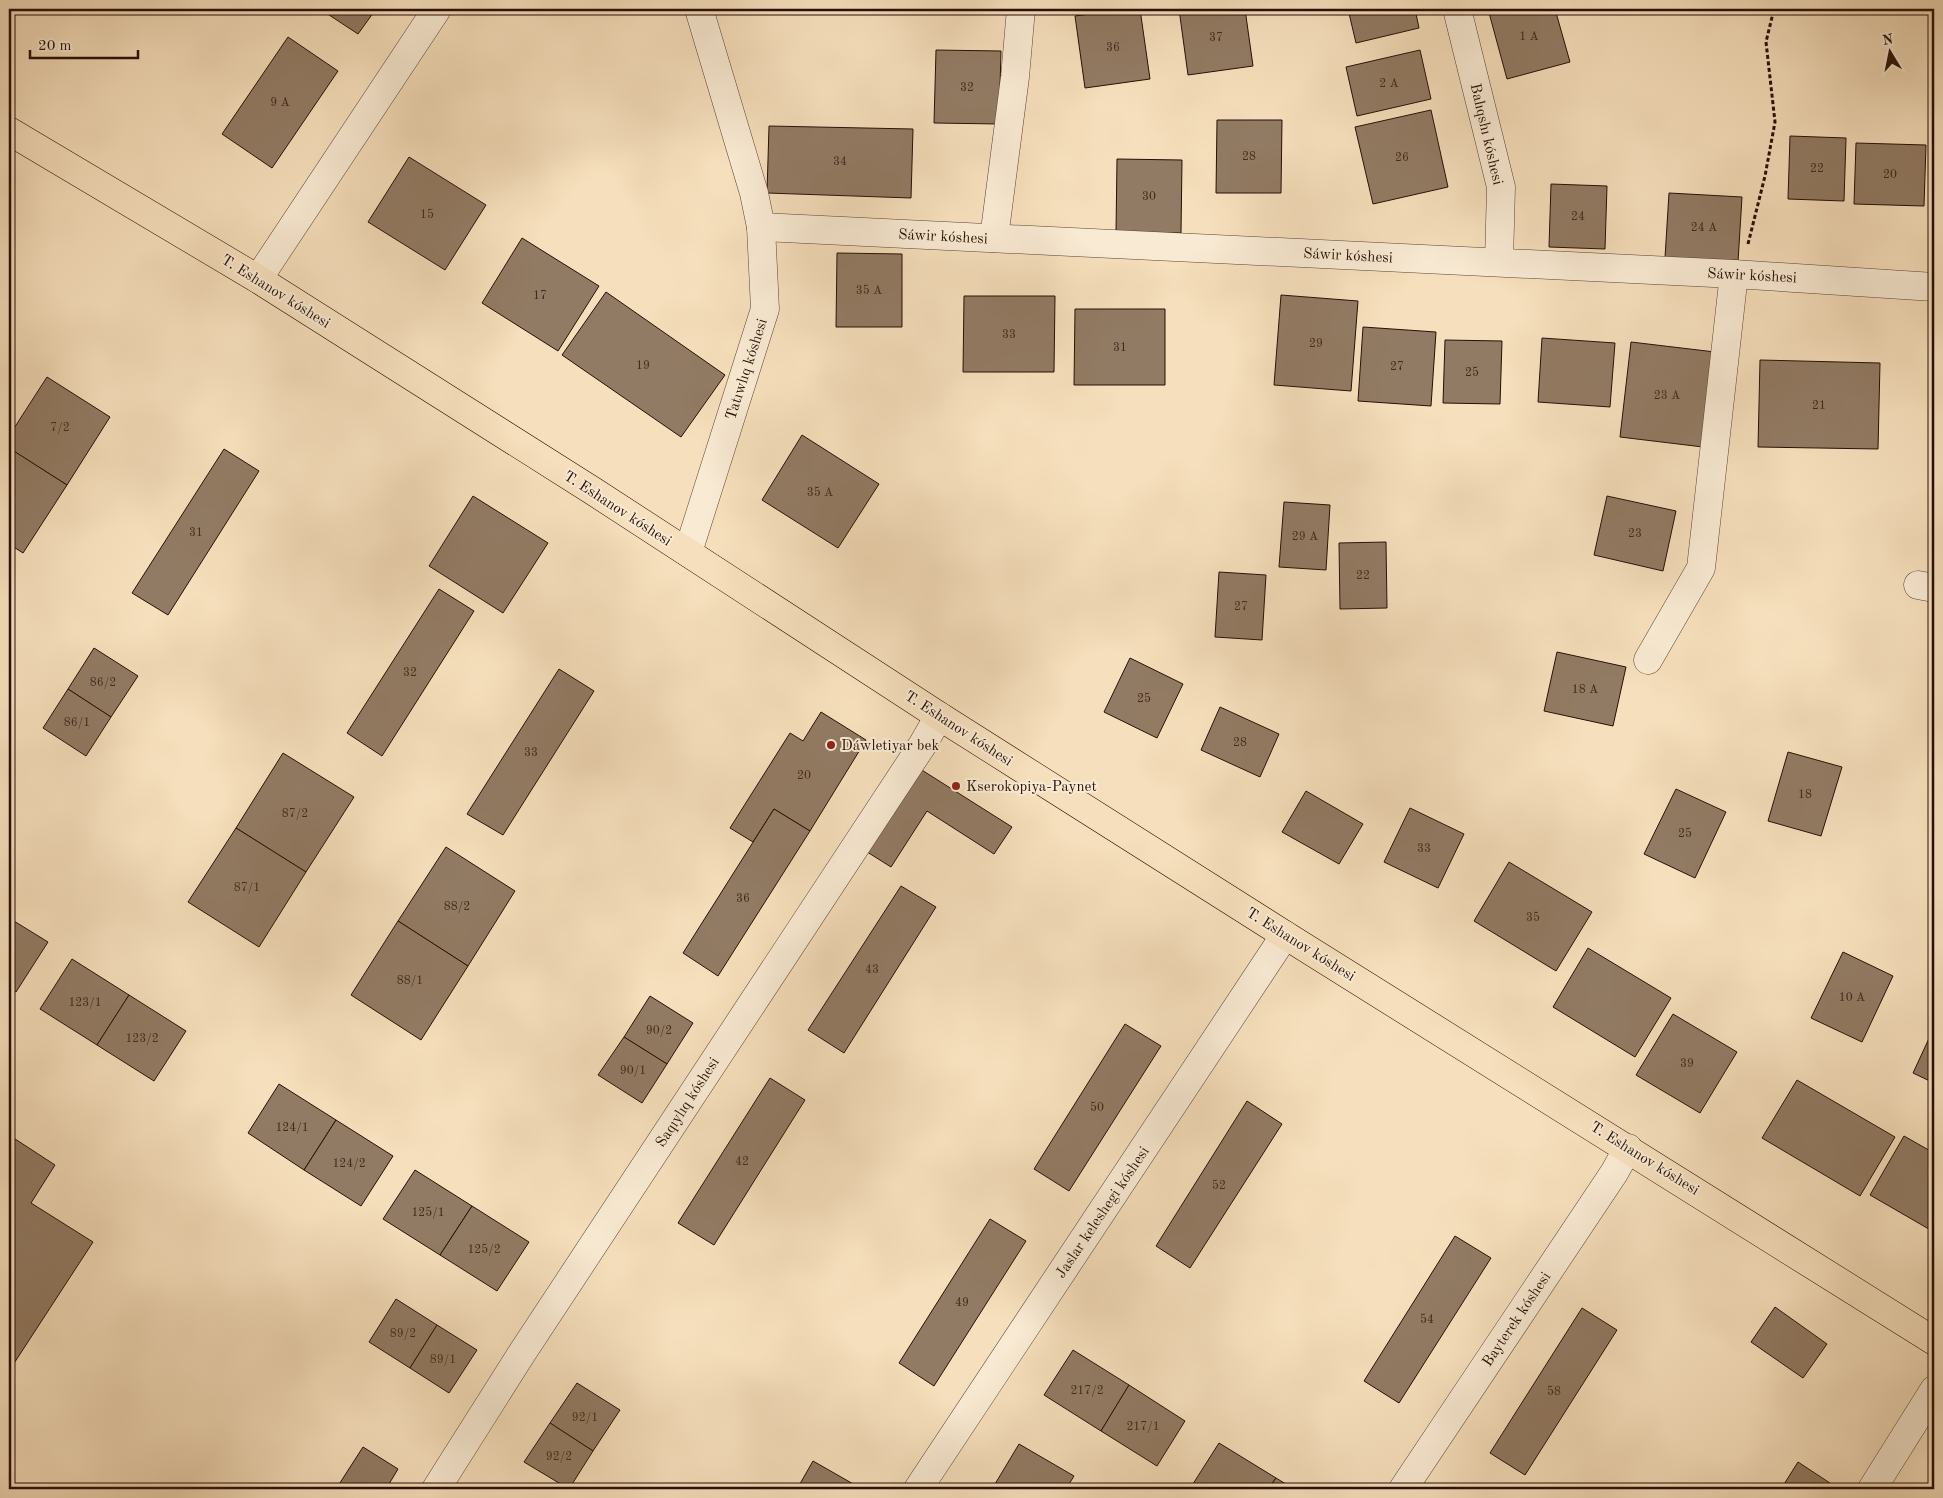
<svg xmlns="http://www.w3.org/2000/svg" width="1943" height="1498" font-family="'Old Standard TT',serif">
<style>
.building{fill:#927b64;stroke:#260f04}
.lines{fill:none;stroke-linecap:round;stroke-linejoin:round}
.minor-casing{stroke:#5a4332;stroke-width:29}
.major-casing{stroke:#260f04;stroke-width:29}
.path{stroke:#260f04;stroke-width:3;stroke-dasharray:4 2.5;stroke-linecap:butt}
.minor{stroke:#f9ead3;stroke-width:28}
.major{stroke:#f6dfbc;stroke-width:28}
.poi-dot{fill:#8f2418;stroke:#f9ead3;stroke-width:2}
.labels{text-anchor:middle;stroke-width:4;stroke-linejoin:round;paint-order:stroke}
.number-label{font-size:12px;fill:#412a1c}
.street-label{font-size:15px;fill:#260f04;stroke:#f9ead3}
.poi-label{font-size:15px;fill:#260f04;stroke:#f9ead3;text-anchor:start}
</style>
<rect width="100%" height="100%" fill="#f6dfbc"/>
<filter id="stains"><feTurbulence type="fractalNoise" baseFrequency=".004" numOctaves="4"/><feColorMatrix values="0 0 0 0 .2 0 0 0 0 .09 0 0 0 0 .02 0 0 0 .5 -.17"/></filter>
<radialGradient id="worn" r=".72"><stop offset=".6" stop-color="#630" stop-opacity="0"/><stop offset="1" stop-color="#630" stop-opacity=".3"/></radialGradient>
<g class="building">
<polygon points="320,9 376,9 358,34"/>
<polygon points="1128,9 1140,9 1150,79 1085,88 1075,16"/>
<polygon points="1179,9 1245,9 1253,66 1188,75"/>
<polygon points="1348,9 1415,9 1419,28 1356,43"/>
<polygon points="1488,9 1555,9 1570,62 1507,79"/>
<polygon points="288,37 338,71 272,168 222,134"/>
<polygon points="936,50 1001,51 999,124 934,123"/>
<polygon points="1420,50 1431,99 1357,116 1346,67"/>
<polygon points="1431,110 1448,187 1373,204 1355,127"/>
<polygon points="1217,120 1282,120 1281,193 1216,193"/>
<polygon points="769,126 913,129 911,198 767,193"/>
<polygon points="1790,136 1846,138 1844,201 1788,199"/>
<polygon points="1856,143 1926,145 1924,206 1854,204"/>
<polygon points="409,157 486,205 445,270 368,222"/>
<polygon points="1117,159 1182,160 1181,233 1116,232"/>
<polygon points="1551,184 1607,186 1605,249 1549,247"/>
<polygon points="1669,193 1742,197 1738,262 1665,258"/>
<polygon points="522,238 599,286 558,351 482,303"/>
<polygon points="837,253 902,254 902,327 836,327"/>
<polygon points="606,292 725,375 681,437 562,355"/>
<polygon points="1281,295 1358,301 1351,391 1274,385"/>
<polygon points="964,296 1055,296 1054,372 963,372"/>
<polygon points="1075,309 1165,309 1165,385 1074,385"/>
<polygon points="1363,327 1436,332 1431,406 1358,401"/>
<polygon points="1542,338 1615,343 1610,407 1538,402"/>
<polygon points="1445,340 1502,341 1500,404 1443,403"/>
<polygon points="1631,342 1715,352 1703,447 1620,437"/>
<polygon points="1760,360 1880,363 1878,449 1758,447"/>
<polygon points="47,377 110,417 67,485 9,448 9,436"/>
<polygon points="802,435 879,484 838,548 762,500"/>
<polygon points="9,448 67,485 23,553 9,544"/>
<polygon points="224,449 259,471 168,615 132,593"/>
<polygon points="473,496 548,543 503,613 429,566"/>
<polygon points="1607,496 1676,511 1663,571 1594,555"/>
<polygon points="1284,502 1330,505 1326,570 1279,567"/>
<polygon points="1386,542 1387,608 1340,609 1339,543"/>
<polygon points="1219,572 1266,575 1262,640 1215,637"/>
<polygon points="439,589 474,611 382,756 347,733"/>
<polygon points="94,648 138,676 111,717 68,689"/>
<polygon points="1557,652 1626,667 1613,726 1544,711"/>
<polygon points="1130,658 1183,684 1157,738 1104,712"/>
<polygon points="559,669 594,691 503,835 467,814"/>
<polygon points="68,689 111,717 86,756 43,728"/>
<polygon points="1220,707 1279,734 1260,777 1201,750"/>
<polygon points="821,712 866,740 810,831 774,809 753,842 730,828 790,733 803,741"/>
<polygon points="1788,752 1842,767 1821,836 1768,821"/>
<polygon points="283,753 354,797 306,872 236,828"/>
<polygon points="917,767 1012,827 994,854 927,811 891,867 864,850"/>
<polygon points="1676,789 1726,812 1695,878 1644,854"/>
<polygon points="1306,791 1363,824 1339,864 1282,832"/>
<polygon points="1410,808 1464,834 1438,888 1384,862"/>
<polygon points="774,809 810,831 718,976 683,953"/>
<polygon points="236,828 306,872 259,947 188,902"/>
<polygon points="446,847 515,891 468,966 398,921"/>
<polygon points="1509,862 1592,912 1556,971 1474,921"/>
<polygon points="901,886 936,907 844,1053 808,1030"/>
<polygon points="9,918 48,942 16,992 9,988"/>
<polygon points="398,921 468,966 421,1040 351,995"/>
<polygon points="1588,948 1671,998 1635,1057 1553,1007"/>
<polygon points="1843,952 1893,976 1862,1042 1811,1018"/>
<polygon points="72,959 129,995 97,1045 40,1009"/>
<polygon points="129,995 186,1031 154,1081 97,1045"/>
<polygon points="650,996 693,1023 667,1064 624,1037"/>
<polygon points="1673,1014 1737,1052 1700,1113 1636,1075"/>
<polygon points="1125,1024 1161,1046 1069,1191 1034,1169"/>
<polygon points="1932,1032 1934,1034 1934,1083 1913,1073"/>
<polygon points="624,1037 667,1064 642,1103 598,1075"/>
<polygon points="770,1078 805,1100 714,1245 678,1223"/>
<polygon points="1797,1080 1895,1137 1860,1196 1762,1138"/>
<polygon points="279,1084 336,1120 304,1170 248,1133"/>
<polygon points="1247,1101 1282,1124 1190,1268 1156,1246"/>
<polygon points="336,1120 393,1156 361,1206 304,1170"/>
<polygon points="9,1135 55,1165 31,1203 93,1242 9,1371 9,1228 12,1222 9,1220"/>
<polygon points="1904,1136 1934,1153 1934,1232 1870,1195"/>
<polygon points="415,1170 472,1206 440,1255 383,1219"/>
<polygon points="472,1206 529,1242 497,1291 440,1255"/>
<polygon points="990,1219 1026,1241 934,1386 899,1363"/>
<polygon points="1455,1236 1491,1258 1399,1403 1364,1381"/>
<polygon points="396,1299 437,1325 410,1368 369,1342"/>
<polygon points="1775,1307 1827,1344 1803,1378 1751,1342"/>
<polygon points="1582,1308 1617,1330 1525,1475 1490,1453"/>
<polygon points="437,1325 477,1350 449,1393 410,1368"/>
<polygon points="1073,1350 1129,1385 1101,1431 1044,1395"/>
<polygon points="577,1383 620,1410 593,1451 550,1423"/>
<polygon points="1129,1385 1185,1421 1157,1466 1101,1431"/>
<polygon points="550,1423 593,1451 569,1489 524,1462"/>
<polygon points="1219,1443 1276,1478 1268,1489 1194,1489 1191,1487"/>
<polygon points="1019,1444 1074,1476 1066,1489 992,1489"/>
<polygon points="363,1447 398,1469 386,1489 336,1489"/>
<polygon points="813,1461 862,1489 797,1489"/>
<polygon points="1798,1462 1833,1485 1830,1489 1781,1489"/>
<polygon points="1276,1478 1294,1489 1268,1489"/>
</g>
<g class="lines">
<g class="minor-casing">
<g id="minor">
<polyline points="1457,9 1501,187 1499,262"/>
<polyline points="761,227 1734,274 1934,287"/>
<polyline points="994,238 1015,77 1021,9"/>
<polyline points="258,279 437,9"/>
<polyline points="688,552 765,309 761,227 754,193 699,9"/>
<polyline points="1918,585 1934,588"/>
<polyline points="1648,660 1701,568 1734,274"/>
<polyline points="436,1489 522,1353 923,744 939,716"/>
<polyline points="918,1489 1285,935"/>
<polyline points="1403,1489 1614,1173 1628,1148"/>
<polyline points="1872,1489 1934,1390"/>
</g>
</g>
<g class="major-casing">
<polyline id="major" points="9,131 258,279 593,491 939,716 1285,935 1934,1341"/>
</g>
<polyline class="path" points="1748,244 1765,176 1775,122 1766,42 1774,9"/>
<use href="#minor" class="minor"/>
<use href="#major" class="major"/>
</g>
<g class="poi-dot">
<circle cx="831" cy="745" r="5"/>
<circle cx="956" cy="786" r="5"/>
</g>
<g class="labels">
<g class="number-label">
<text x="1529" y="40">1 А</text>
<text x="1216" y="41">37</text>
<text x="1113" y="51">36</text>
<text x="1389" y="87">2 А</text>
<text x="967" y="91">32</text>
<text x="280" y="106">9 А</text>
<text x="1249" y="160">28</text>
<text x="1402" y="161">26</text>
<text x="840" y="165">34</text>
<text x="1817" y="172">22</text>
<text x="1890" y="178">20</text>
<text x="1149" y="200">30</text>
<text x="427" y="218">15</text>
<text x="1578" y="220">24</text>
<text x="1704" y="231">24 А</text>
<text x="869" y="294">35 А</text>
<text x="540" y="299">17</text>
<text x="1009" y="338">33</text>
<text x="1316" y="347">29</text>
<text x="1120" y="351">31</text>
<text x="643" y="369">19</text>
<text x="1397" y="370">27</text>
<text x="1472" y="376">25</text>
<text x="1667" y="399">23 А</text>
<text x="1819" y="409">21</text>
<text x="60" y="431">7/2</text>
<text x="820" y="496">35 А</text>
<text x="196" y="536">31</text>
<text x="1635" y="537">23</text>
<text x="1305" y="540">29 А</text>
<text x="1363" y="579">22</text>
<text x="1241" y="610">27</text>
<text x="410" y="676">32</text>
<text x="103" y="686">86/2</text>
<text x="1585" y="693">18 А</text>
<text x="1144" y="702">25</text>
<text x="77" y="726">86/1</text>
<text x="1240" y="746">28</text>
<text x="531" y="756">33</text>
<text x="804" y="779">20</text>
<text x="1805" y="798">18</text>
<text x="295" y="817">87/2</text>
<text x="1685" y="837">25</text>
<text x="1424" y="852">33</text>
<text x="247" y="891">87/1</text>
<text x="743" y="902">36</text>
<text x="457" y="910">88/2</text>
<text x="1533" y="921">35</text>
<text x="872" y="973">43</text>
<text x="410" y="984">88/1</text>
<text x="1852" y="1001">10 А</text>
<text x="85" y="1006">123/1</text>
<text x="659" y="1034">90/2</text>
<text x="142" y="1042">123/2</text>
<text x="1687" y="1067">39</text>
<text x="633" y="1074">90/1</text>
<text x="1097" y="1111">50</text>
<text x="292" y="1131">124/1</text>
<text x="742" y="1165">42</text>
<text x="349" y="1167">124/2</text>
<text x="1219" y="1189">52</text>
<text x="428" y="1216">125/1</text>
<text x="484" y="1253">125/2</text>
<text x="962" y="1306">49</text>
<text x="1427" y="1323">54</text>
<text x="403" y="1337">89/2</text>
<text x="443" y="1363">89/1</text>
<text x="1087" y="1394">217/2</text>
<text x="1554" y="1395">58</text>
<text x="585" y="1421">92/1</text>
<text x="1143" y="1430">217/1</text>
<text x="559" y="1460">92/2</text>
</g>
<g class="street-label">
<text transform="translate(1487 134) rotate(77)" y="5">Balıqshı kóshesi</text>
<text transform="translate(943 236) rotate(3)" y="5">Sáwir kóshesi</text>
<text transform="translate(1348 255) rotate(3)" y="5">Sáwir kóshesi</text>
<text transform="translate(1752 275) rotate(3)" y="5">Sáwir kóshesi</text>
<text transform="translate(276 291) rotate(32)" y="5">T. Eshanov kóshesi</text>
<text transform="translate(746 369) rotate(-72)" y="5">Tatıwlıq kóshesi</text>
<text transform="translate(618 508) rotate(33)" y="5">T. Eshanov kóshesi</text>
<text transform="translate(959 728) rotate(33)" y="5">T. Eshanov kóshesi</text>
<text transform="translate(1301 944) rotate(32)" y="5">T. Eshanov kóshesi</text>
<text transform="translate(687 1102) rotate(-57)" y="5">Saqıylıq kóshesi</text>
<text transform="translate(1645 1158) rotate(32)" y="5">T. Eshanov kóshesi</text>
<text transform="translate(1102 1212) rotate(-56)" y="5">Jaslar keleshegi kóshesi</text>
<text transform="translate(1516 1319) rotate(-56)" y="5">Bayterek kóshesi</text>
</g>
<g class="poi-label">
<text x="841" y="750">Dáwletiyar bek</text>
<text x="966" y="791">Kserokopiya-Paynet</text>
</g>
</g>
<rect width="1943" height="1498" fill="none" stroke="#f6dfbc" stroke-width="30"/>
<rect x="10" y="10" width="1923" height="1478" fill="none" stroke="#260f04" stroke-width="2.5"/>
<rect x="15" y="15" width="1913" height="1468" fill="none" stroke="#260f04"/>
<g transform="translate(1890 52) rotate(350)" stroke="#f9ead3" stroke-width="4" paint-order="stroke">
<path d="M0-4L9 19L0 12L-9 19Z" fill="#260f04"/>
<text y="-8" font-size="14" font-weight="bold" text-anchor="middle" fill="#260f04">N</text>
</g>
<path d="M30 50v8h108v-8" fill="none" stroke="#260f04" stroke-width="2.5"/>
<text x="38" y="50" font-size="15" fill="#260f04" stroke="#f9ead3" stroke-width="4" paint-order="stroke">20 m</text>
<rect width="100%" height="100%" filter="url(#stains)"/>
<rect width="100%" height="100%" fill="url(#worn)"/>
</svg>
